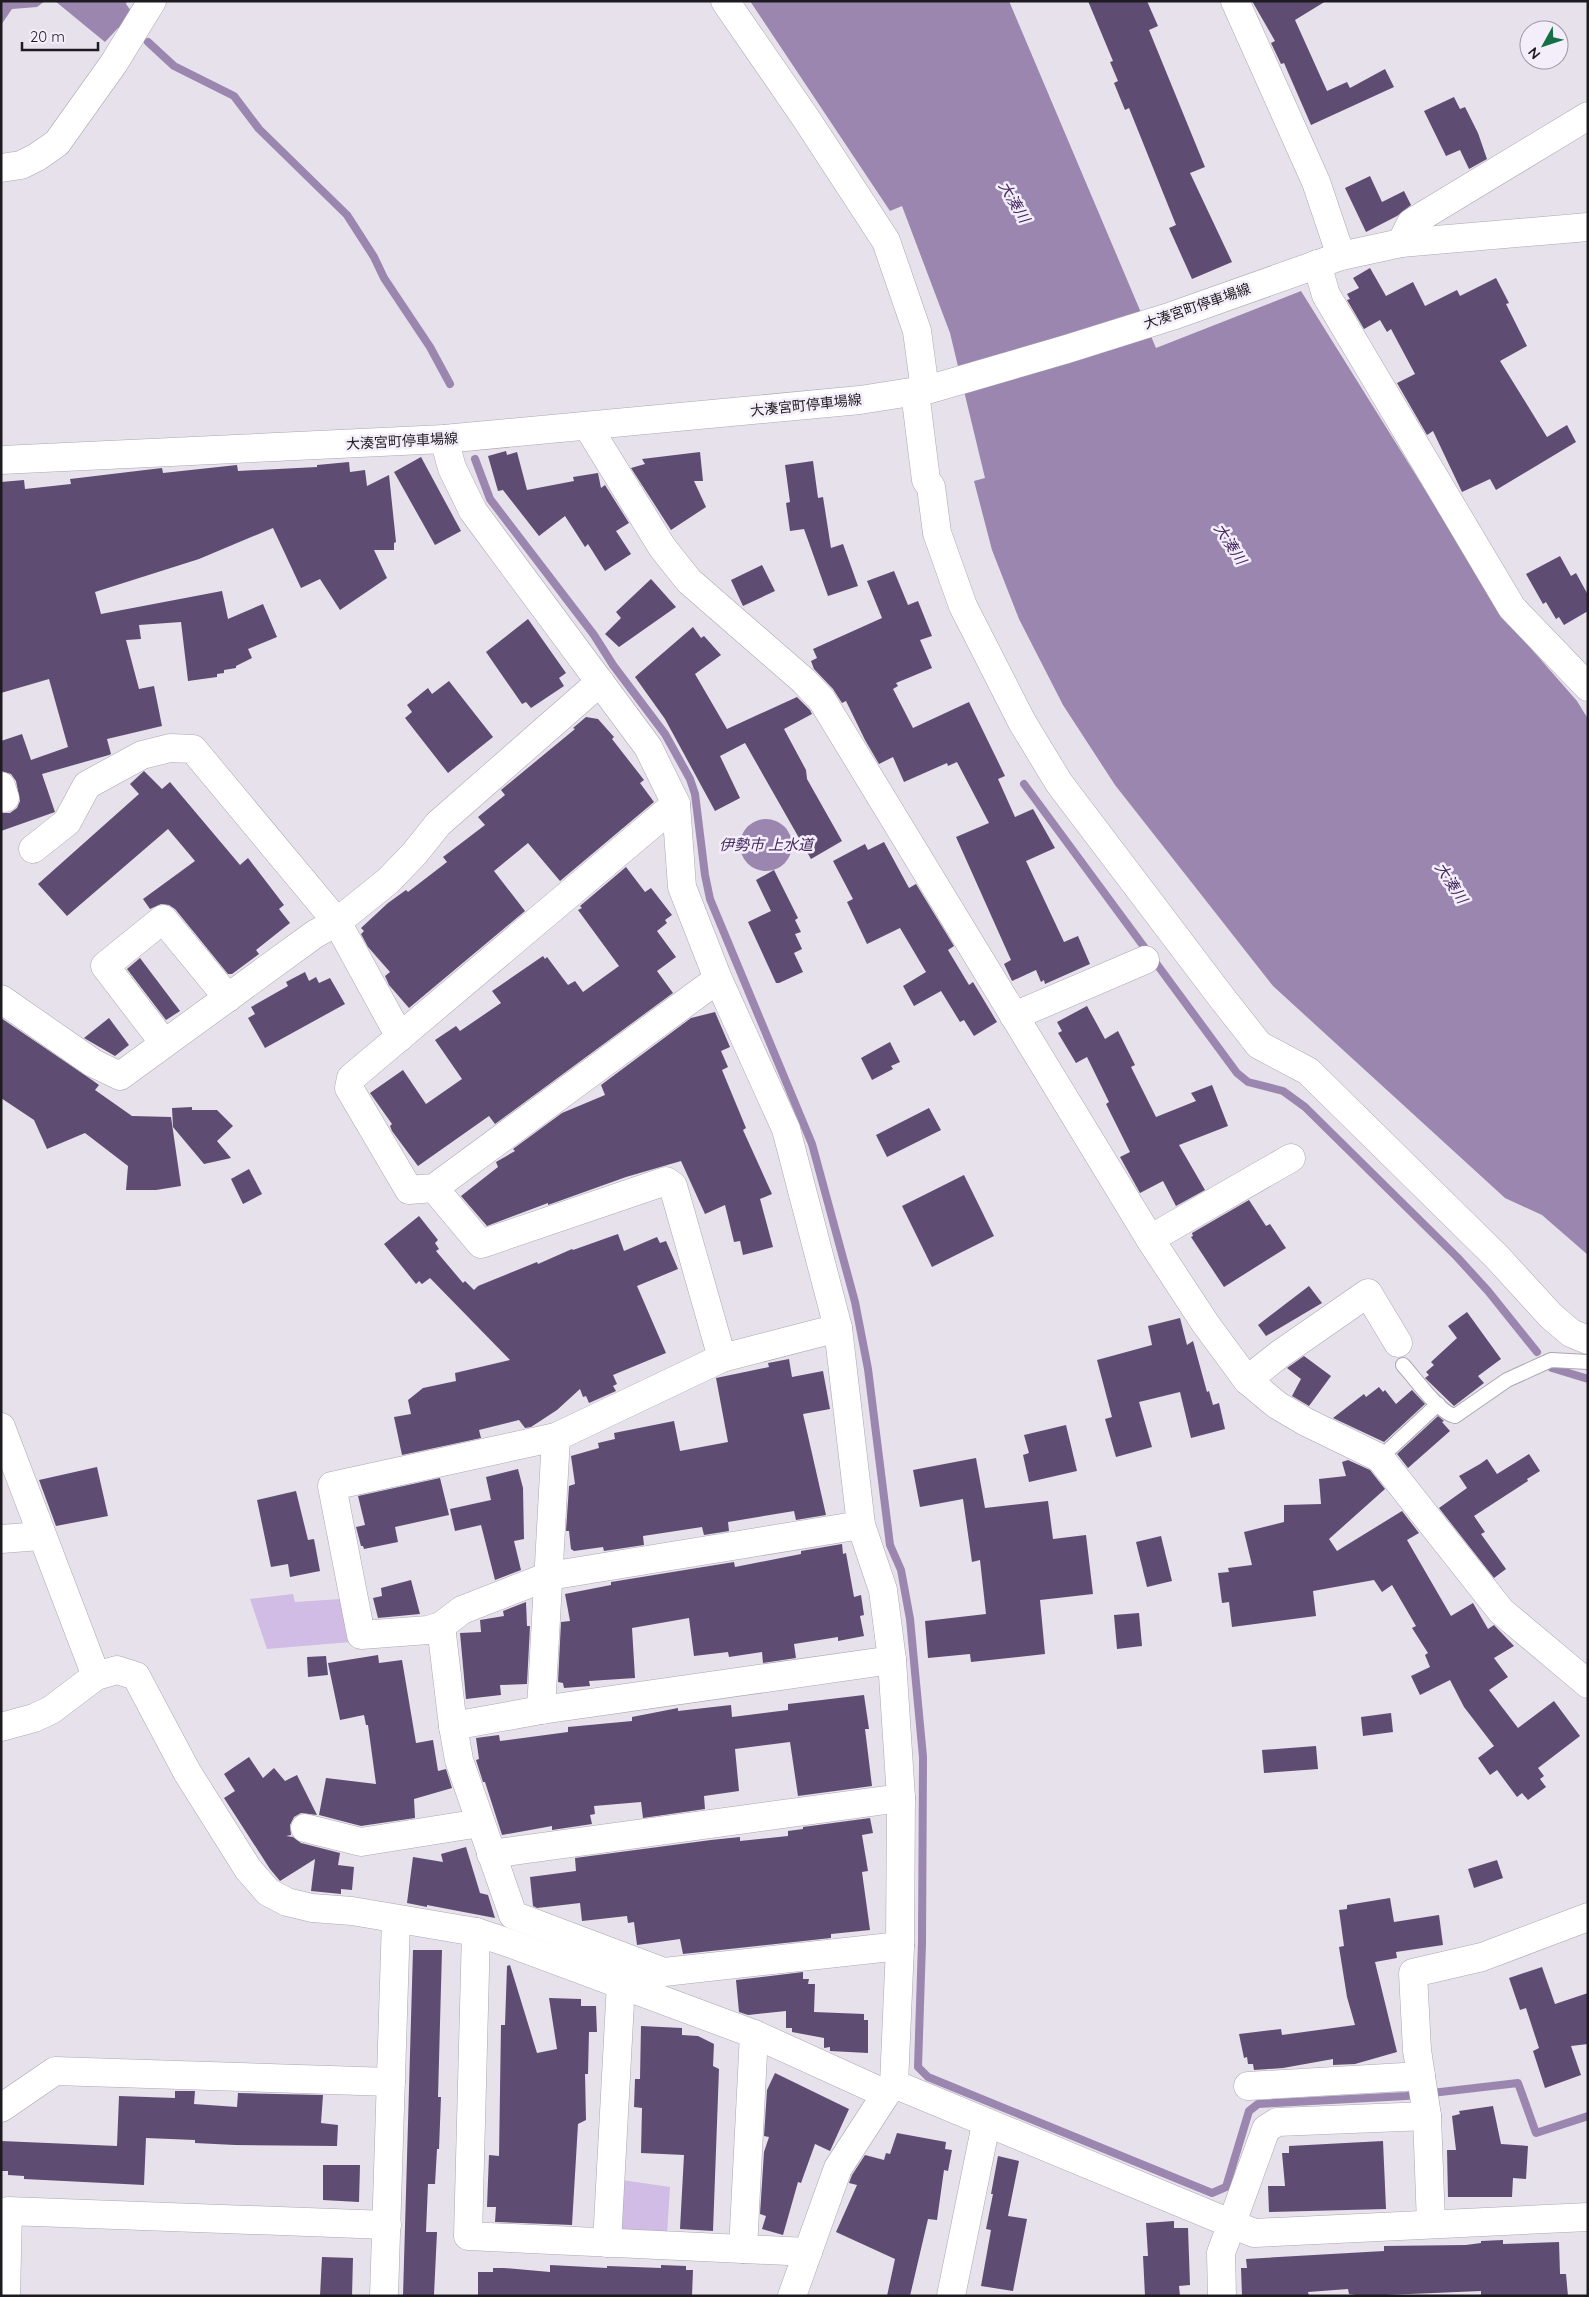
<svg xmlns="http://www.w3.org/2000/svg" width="1589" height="2297" font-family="Quicksand,'Noto Sans JP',sans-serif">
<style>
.park{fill:#d0bce5}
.water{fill:#9a86af}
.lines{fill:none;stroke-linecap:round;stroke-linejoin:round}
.stream{stroke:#9a86af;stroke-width:8}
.building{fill:#5f4c72}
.service-casing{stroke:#aba7b1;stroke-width:16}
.minor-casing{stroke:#aba7b1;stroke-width:29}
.tertiary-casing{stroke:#aba7b1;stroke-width:29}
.secondary-casing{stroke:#aba7b1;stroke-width:29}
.service{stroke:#fff;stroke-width:14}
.minor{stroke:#fff;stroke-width:28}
.tertiary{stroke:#fff;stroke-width:28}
.secondary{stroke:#fff;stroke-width:28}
.labels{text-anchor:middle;stroke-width:5;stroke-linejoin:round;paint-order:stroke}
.street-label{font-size:14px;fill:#1d1b1f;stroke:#f3eef9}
.water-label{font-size:15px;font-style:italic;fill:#46295f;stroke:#f3eef9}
</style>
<rect width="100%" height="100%" fill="#e6e1eb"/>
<g class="park">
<polygon points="293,1594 295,1602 341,1599 351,1642 267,1649 250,1599"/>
<polygon points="622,2180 670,2187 667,2234 619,2234"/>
</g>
<g class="water">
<polygon points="1,1 45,1 37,7 12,9 1,25"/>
<polygon points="55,1 127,1 126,4 134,15 127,29 118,28 105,42"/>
<polygon points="750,1 1009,1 1156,348 1301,291 1507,621 1577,701 1588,719 1588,1255 1542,1215 1505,1198 1273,986 1115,785 1063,705 1019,619 992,550 974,481 985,478 950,333 902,206 890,211"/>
<circle cx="766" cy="845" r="26"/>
</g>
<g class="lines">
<g class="stream">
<polyline points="148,42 174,66 234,96 259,129 347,215 374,257 384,278 430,347 450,384"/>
<polyline points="475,459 490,499 594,635 613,665 665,734 690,779 695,794 705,875 710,899 812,1144 855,1302 868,1369 890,1545 901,1570 910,1619 923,1757 922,1943 918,2067 928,2077 1212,2193 1226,2187 1249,2111 1258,2104 1406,2096 1518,2083 1536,2133 1588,2116"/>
<polyline points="1024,784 1237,1073 1248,1082 1283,1091 1305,1107 1457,1257 1488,1291 1537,1352"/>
<polyline points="1552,1368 1588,1379"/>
</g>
</g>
<g class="building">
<polygon points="1088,1 1147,1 1158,26 1149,30 1205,167 1190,173 1232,262 1192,279 1169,228 1176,225 1129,108 1125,110 1114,83 1118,81 1110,62 1113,61"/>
<polygon points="1252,1 1326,1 1295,20 1327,91 1347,82 1350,88 1385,69 1394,87 1311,125 1284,63 1281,64 1271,43 1275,41"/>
<polygon points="1454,97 1460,109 1465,107 1478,133 1487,159 1469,169 1460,150 1446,156 1424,111"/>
<polygon points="1370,176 1382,202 1404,191 1411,205 1397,216 1366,232 1345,188"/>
<polygon points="1370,268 1386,296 1413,282 1425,306 1457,290 1460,296 1496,278 1509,303 1506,304 1527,346 1500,361 1547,437 1567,425 1576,442 1496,490 1490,479 1462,492 1433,431 1427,435 1397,383 1415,374 1391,329 1387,332 1380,320 1364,329 1347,300 1350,299 1347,294 1359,288 1353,278"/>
<polygon points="506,451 507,455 517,452 527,490 574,481 573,477 598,473 601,488 605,485 629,523 616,531 631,554 605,571 588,544 585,547 565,516 539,536 503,490 498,491 488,456"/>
<polygon points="700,452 703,481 694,481 706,507 671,530 631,468 645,464 642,459"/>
<polygon points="421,457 461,531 435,545 394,472"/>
<polygon points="813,461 818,498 823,497 831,548 843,544 858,586 828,596 804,529 790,531 786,503 790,502 785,465"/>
<polygon points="349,462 350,472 365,470 367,486 389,475 396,542 394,543 394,550 374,550 387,578 340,610 320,579 301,588 273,528 199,559 95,592 101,614 222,591 228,619 263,604 277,637 248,649 252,658 236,666 236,668 224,670 224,673 217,674 217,677 188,681 181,622 139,625 141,639 126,640 139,689 154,686 162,726 107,739 111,754 109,755 42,774 55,812 1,831 1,813 10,813 17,808 20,801 16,781 11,774 1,771 1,741 22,734 31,760 68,747 49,679 1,693 1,482 24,480 25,489 71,484 70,479 162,468 163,473 237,465 238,471 317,467 317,465"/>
<polygon points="1560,556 1571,576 1576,573 1588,595 1588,611 1564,625 1559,617 1556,619 1546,602 1543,604 1526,574"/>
<polygon points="762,565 775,591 743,606 731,580"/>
<polygon points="894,571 908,605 918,601 932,636 920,640 932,668 896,683 898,686 893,689 913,728 969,702 1005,776 998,779 1015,817 1033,809 1055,848 1026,861 1064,942 1078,936 1090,964 1045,984 1044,980 1041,982 1036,970 1012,981 1004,964 1011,960 956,837 989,823 957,762 948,766 947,763 904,782 893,757 879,764 865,740 846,701 842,703 833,689 814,669 811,661 817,658 813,649 882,618 867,581"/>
<polygon points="651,579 676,607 619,647 605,634 621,618 616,612"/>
<polygon points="528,619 566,673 559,678 564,686 531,708 526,702 522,704 486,652"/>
<polygon points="693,627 701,638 704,636 721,655 695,674 727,729 797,697 810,710 812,714 784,729 806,770 807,779 842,841 811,859 745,743 720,756 740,798 715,811 665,719 635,677"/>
<polygon points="449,681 493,737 448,773 405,718 412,712 407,705 428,688 432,694"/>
<polygon points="586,717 598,719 614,737 612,739 644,780 640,783 654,802 560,881 528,843 494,871 525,911 409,1008 389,985 385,976 390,972 368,947 361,934 364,931 361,928 388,903 406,890 408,892 447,862 443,857 485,825 478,817 505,795 501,790 575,729 573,728"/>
<polygon points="144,771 162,789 170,782 240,865 248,858 284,905 279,909 290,923 256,950 259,954 232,974 228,974 175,909 169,905 161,904 150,909 143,899 195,861 168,829 67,916 38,884 139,794 130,784"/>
<polygon points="884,842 909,888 916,884 954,946 948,950 969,985 973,982 997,1022 974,1036 964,1020 960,1022 941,991 914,1006 903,986 926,972 900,928 867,944 847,902 853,899 833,861 865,844 868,850"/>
<polygon points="626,867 645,892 651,888 672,915 665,920 667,923 657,931 676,957 657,971 673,993 495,1124 489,1116 418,1166 392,1131 390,1126 392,1124 370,1093 403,1070 426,1104 462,1079 435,1040 456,1026 460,1031 501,1003 492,991 543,956 545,959 547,957 568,985 575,981 583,992 619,966 578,910 582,908 580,906"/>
<polygon points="774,870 798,918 795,920 801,932 795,934 802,949 794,953 803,972 779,983 776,983 748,922 771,911 756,880"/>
<polygon points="140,958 180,1011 166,1020 127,969"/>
<polygon points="305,972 309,981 316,977 319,983 330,978 345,1004 265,1048 248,1018 255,1014 251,1007 288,986 286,982"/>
<polygon points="1087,1006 1105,1039 1118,1031 1135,1065 1131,1067 1156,1117 1196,1101 1191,1093 1212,1085 1228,1126 1179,1145 1205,1190 1176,1206 1163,1181 1140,1193 1120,1157 1130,1152 1106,1104 1109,1102 1087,1057 1076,1063 1058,1033 1062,1031 1057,1022"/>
<polygon points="715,1012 730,1047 721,1051 728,1067 722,1070 746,1128 743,1130 772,1194 760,1199 773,1247 743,1255 740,1241 734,1242 725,1205 705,1214 681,1161 626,1177 548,1205 548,1203 487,1226 461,1196 498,1167 496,1162 515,1151 513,1149 562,1113 605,1095 601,1085 691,1018"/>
<polygon points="1,1018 92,1080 99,1085 95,1090 132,1116 171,1117 181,1186 156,1190 126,1190 128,1166 85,1133 47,1149 34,1120 1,1098"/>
<polygon points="109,1018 129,1045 115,1056 84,1038"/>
<polygon points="890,1042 900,1062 891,1066 893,1069 872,1080 861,1058"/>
<polygon points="192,1107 192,1110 217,1110 233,1126 217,1141 231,1158 204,1164 173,1127 172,1108"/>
<polygon points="929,1108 941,1130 887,1157 876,1135"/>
<polygon points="249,1169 262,1194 243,1204 231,1179"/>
<polygon points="964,1175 994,1236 932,1267 902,1206"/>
<polygon points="1249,1200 1266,1226 1270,1224 1286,1248 1224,1287 1191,1237 1193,1236 1192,1233"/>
<polygon points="419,1216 438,1240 435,1243 439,1249 436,1251 463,1283 465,1281 474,1290 478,1286 537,1262 538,1264 572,1249 573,1250 618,1234 624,1251 657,1237 660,1243 666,1241 678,1269 637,1286 666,1353 613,1375 617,1384 613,1386 616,1391 589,1403 586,1396 583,1397 580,1389 557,1410 531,1427 525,1428 519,1420 479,1430 481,1438 402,1455 394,1417 411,1414 408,1400 423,1388 456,1381 455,1373 510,1360 430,1278 422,1284 419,1281 416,1284 384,1244"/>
<polygon points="1309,1286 1322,1303 1266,1336 1258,1325"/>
<polygon points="1467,1312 1501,1359 1478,1376 1484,1383 1454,1406 1425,1378 1429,1375 1426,1372 1434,1365 1431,1362 1457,1338 1448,1326"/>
<polygon points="1180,1318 1187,1345 1193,1341 1207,1392 1209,1391 1213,1405 1219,1403 1225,1429 1191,1438 1180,1392 1139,1402 1152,1447 1116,1457 1105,1419 1112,1417 1097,1360 1152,1345 1148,1326"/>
<polygon points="1304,1356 1331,1376 1309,1406 1292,1396 1301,1379 1287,1368"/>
<polygon points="789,1359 792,1377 823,1371 830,1409 803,1414 826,1515 796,1520 794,1511 728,1522 729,1531 704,1535 702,1527 643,1536 644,1545 604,1551 603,1547 574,1551 571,1549 569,1531 566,1531 569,1486 575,1484 571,1456 599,1448 598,1443 615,1439 614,1433 674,1421 680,1451 728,1442 716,1378 769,1367 768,1363"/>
<polygon points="1379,1387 1383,1392 1385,1390 1396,1404 1412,1390 1425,1404 1384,1442 1333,1418 1364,1394 1366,1397"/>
<polygon points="1438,1416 1444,1421 1442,1422 1450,1431 1408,1468 1397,1454"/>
<polygon points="1066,1425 1077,1471 1029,1482 1023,1455 1029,1453 1024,1435"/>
<polygon points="1529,1454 1540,1471 1527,1479 1528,1481 1474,1516 1485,1532 1481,1534 1506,1569 1494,1578 1439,1508 1467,1488 1459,1476 1480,1464 1487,1459 1497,1474"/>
<polygon points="976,1458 985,1508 1048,1501 1053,1539 1086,1535 1093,1594 1040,1600 1045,1654 971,1662 970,1654 928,1658 925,1621 986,1614 980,1560 972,1562 963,1499 920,1507 913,1470"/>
<polygon points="1348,1460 1370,1470 1385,1489 1329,1539 1337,1551 1402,1511 1419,1533 1407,1540 1451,1616 1473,1603 1488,1629 1494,1625 1514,1646 1494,1658 1508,1677 1489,1690 1518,1728 1554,1701 1580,1736 1538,1768 1544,1776 1540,1779 1546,1787 1528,1800 1522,1793 1517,1797 1497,1770 1490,1775 1478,1758 1494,1746 1464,1707 1450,1680 1420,1695 1411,1676 1430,1667 1425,1655 1428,1653 1412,1628 1416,1626 1392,1585 1382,1592 1374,1580 1313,1591 1316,1616 1232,1627 1229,1602 1222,1603 1218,1573 1229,1572 1228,1568 1252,1565 1244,1532 1284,1522 1284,1505 1321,1504 1319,1479 1346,1476 1342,1462"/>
<polygon points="97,1467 108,1516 56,1526 39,1480"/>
<polygon points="518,1469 523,1488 524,1539 514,1541 521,1570 495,1580 481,1525 455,1531 450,1509 491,1500 486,1477"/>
<polygon points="440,1478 449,1515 395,1527 398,1542 364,1549 363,1546 361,1546 356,1527 365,1525 358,1496"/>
<polygon points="296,1491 308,1540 314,1539 320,1571 290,1577 288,1564 271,1567 257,1500"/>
<polygon points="1161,1536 1172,1581 1147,1587 1136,1542"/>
<polygon points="842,1544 843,1554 846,1553 854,1597 861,1595 864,1615 860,1616 864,1636 838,1641 838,1637 794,1644 796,1658 763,1663 762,1652 729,1657 728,1652 694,1656 689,1618 632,1628 635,1678 589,1681 590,1686 564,1688 563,1683 558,1682 561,1622 570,1621 565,1594 611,1585 611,1582 734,1562 735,1567 801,1554 801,1551"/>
<polygon points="411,1580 420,1614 378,1618 373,1598 382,1596 381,1588"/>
<polygon points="526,1602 527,1626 530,1626 527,1684 500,1685 501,1695 466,1699 460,1633 481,1632 480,1620 504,1616 503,1611"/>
<polygon points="1139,1613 1142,1646 1117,1649 1114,1615"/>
<polygon points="378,1655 379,1663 402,1660 416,1743 433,1740 438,1771 446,1769 452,1788 414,1799 415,1818 361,1826 319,1815 326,1778 376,1784 368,1725 366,1725 364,1715 340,1720 328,1663"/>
<polygon points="326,1656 328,1675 308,1677 307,1657"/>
<polygon points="864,1695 869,1729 865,1729 872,1786 798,1796 790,1742 735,1749 739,1791 704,1796 705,1809 643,1818 641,1802 594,1806 595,1814 590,1815 592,1824 552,1830 552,1826 502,1835 485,1782 483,1782 476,1760 479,1759 476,1738 499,1735 500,1741 568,1732 568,1727 632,1721 632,1717 678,1708 678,1711 731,1705 732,1717 788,1710 788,1704"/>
<polygon points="1391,1713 1393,1732 1363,1736 1361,1717"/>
<polygon points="1316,1746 1318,1769 1264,1773 1262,1750"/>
<polygon points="249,1757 263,1778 274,1768 285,1781 297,1775 317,1815 301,1813 294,1817 290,1825 291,1835 286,1836 293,1837 301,1843 340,1853 338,1865 354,1867 352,1890 341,1889 341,1894 311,1891 315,1859 280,1881 270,1869 224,1798 235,1791 224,1774"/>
<polygon points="870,1818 873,1833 862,1835 868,1871 862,1872 870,1930 831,1934 831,1938 683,1954 680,1939 637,1945 634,1922 628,1923 627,1916 582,1921 580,1903 537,1908 533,1906 530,1877 576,1871 575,1858 711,1840 740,1837 740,1841 788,1836 788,1831 803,1829 803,1827"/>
<polygon points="466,1847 480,1893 488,1895 495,1918 427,1905 427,1907 407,1903 413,1857 443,1862 441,1854"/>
<polygon points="1497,1860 1503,1878 1474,1888 1468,1869"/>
<polygon points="1390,1898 1394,1922 1439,1915 1443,1945 1396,1952 1397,1958 1375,1962 1397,2052 1355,2064 1333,2065 1333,2059 1283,2068 1254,2070 1253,2064 1248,2064 1247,2057 1244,2058 1239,2034 1281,2029 1282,2035 1355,2025 1347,1997 1339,1947 1344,1946 1339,1910 1347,1909 1347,1905"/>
<polygon points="413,1950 442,1950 438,2097 441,2097 439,2149 437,2149 435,2184 428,2184 426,2232 437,2232 434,2295 424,2296 403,2296"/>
<polygon points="510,1965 537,2053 557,2049 549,1998 581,1999 581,2006 596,2006 597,2032 589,2032 588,2074 585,2074 586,2120 578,2124 572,2225 495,2222 496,2207 487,2207 489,2155 499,2156 501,2025 505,2025 507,1966"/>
<polygon points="1542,1967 1555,2004 1588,1993 1588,2044 1571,2046 1581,2075 1545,2088 1533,2051 1539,2048 1526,2008 1520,2010 1509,1978"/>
<polygon points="803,1972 803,1979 809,1979 808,1984 815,1984 814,2012 864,2014 864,2020 868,2020 868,2053 830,2051 830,2047 824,2048 824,2038 792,2032 792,2028 786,2028 786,2011 748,2015 739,2012 736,1980"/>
<polygon points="641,2026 682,2028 682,2035 698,2036 714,2044 713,2066 719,2069 713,2231 680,2229 684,2155 641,2153 642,2108 634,2107 635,2079 640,2079"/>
<polygon points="775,2073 849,2109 830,2151 815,2144 801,2183 798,2182 783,2235 762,2229 766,2216 760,2214 764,2152 769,2137 764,2136 767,2090"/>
<polygon points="175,2091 195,2091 194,2104 237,2107 238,2093 323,2095 321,2123 338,2125 337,2146 235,2145 195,2143 195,2140 146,2138 144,2185 24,2179 24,2176 8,2175 8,2171 1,2171 1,2141 117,2146 119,2096 175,2098"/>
<polygon points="1493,2106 1501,2144 1528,2146 1526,2179 1513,2178 1512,2197 1448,2197 1447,2150 1456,2150 1452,2116 1460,2114 1459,2111"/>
<polygon points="897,2133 946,2142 945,2149 952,2150 948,2171 944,2170 937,2220 928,2219 910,2296 887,2296 895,2259 836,2232 857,2185 849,2183 852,2175 865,2155 884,2160 886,2153 890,2154"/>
<polygon points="1383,2141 1386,2209 1269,2212 1268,2186 1285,2186 1282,2153 1289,2153 1289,2146"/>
<polygon points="998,2156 1019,2161 1008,2216 1027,2219 1013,2291 981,2286 991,2230 986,2229 993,2194 991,2194"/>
<polygon points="323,2165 360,2165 359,2202 323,2200"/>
<polygon points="1174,2221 1174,2228 1188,2228 1190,2285 1179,2286 1180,2296 1145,2296 1143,2256 1148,2256 1146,2223"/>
<polygon points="1503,2240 1503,2244 1559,2242 1560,2274 1566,2274 1568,2296 1481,2296 1481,2291 1362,2296 1349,2294 1348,2289 1308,2292 1309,2296 1242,2296 1241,2268 1247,2268 1246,2259 1384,2251 1384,2246 1466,2245 1481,2243 1481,2241"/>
<polygon points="322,2257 353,2258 352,2296 320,2296"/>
<polygon points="550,2265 607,2268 607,2266 661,2268 661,2265 686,2266 686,2270 693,2270 692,2296 478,2295 478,2272 493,2272 493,2268 504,2268 550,2272"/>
</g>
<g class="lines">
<g class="service-casing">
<g id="service">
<path d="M 1403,1365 C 1415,1378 1439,1413 1455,1416 L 1507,1380 L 1551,1360 L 1588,1362"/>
<polyline points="1380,1458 1438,1404"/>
</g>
</g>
<g class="minor-casing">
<g id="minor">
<polyline points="725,1 807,120 886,241 917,331 925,390"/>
<polyline points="1235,1 1316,182 1341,256"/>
<polyline points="1,168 21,165 37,157 57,143 114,63 152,1"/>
<polyline points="1401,243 1411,223 1588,116"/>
<polyline points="1317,264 1326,295 1512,608 1588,687"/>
<polyline points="915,392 926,480 931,487 937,533 963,606 1022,722 1059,783 1222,998 1259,1045 1308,1071 1497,1257 1551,1316 1571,1333 1588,1340"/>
<polyline points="588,427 662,547 689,581 804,681 822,700 1150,1239 1205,1323 1247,1380 1277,1405 1306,1422 1380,1458 1501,1611 1588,1684"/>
<polyline points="1,786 5,798"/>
<polyline points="676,804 351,1078 349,1088 409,1190 434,1188 718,979"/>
<polyline points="1,999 93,1063 120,1076 315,934 337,922 193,749 170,748 142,755 87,785 67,822 33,849"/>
<polyline points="1014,1016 1145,960"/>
<polyline points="400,1037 337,922 388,881 415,853 438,824 600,682"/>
<polyline points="164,1043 105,966 163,919 228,998"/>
<polyline points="434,1188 481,1244 666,1181 673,1186 722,1358"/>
<polyline points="1150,1239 1291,1158"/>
<polyline points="838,1328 722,1358 556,1437 332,1486 361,1635 428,1630 441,1626 462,1610 549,1576 861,1525"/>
<polyline points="1247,1380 1280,1354 1368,1293 1398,1343"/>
<polyline points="1,1427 96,1676"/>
<polyline points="1,1539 41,1536"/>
<polyline points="441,1626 453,1726"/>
<polyline points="892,1660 541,1710 453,1726 459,1760 513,1915 664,1972 900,1946"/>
<polyline points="541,1710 556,1437"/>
<polyline points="1,1727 34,1718 51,1710 96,1676 117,1670 136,1676 187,1772 248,1869 268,1892 287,1902 312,1908 352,1911 476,1932 512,1944 754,2034 886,2094 838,2168 792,2296"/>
<polyline points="305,1828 361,1842 480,1823"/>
<polyline points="491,1854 901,1798"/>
<polyline points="476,1932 468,2236 808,2252"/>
<polyline points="894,2084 1254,2233 1588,2217"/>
<polyline points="1248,2086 1421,2076"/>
<polyline points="1,2108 55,2071 391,2082"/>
<polyline points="1427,2116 1431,2224"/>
<polyline points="607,2243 621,1983"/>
<polyline points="743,2249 754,2034"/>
<polyline points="6,2296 8,2211 387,2225"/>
<polyline points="384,2296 396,1920"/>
<polyline points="951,2296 986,2124"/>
<polyline points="1222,2296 1221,2253 1266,2129 1277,2122 1427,2116 1417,2050 1413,1973 1482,1957 1588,1917"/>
</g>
</g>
<g class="tertiary-casing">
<polyline id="tertiary" points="444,439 452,468 473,511 648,747 676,804 682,887 718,979 786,1129 838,1328 861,1525 883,1590 892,1660 901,1798 900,1946 894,2084 886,2094"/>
</g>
<g class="secondary-casing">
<polyline id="secondary" points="1,460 444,439 860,400 930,389 1067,349 1172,316 1341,256 1401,243 1588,227"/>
</g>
<use href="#service" class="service"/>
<use href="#minor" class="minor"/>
<use href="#tertiary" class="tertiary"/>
<use href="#secondary" class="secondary"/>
</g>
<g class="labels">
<g class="street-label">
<text transform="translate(1197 306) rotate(-19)" y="5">大湊宮町停車場線</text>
<text transform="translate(806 405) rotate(-6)" y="5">大湊宮町停車場線</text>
<text transform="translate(402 441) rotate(-3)" y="5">大湊宮町停車場線</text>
</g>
<g class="water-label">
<text transform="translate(1014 202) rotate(59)" y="5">大湊川</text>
<text transform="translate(1230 544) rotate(57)" y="5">大湊川</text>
<text x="766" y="850">伊勢市 上水道</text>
<text transform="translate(1451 883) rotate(57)" y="5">大湊川</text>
</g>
</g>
<rect width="1589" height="2297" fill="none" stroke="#1d1b1f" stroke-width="5"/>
<g transform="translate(1544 45) rotate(230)"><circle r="24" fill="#f3eef9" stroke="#9d9aa2"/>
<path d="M0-4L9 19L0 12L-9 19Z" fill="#136f44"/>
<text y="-8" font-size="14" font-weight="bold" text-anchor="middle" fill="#1d1b1f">N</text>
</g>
<path d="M22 42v8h76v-8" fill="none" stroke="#1d1b1f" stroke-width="2.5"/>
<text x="30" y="42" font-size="15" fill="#1d1b1f" stroke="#f3eef9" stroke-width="4" paint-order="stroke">20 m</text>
</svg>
